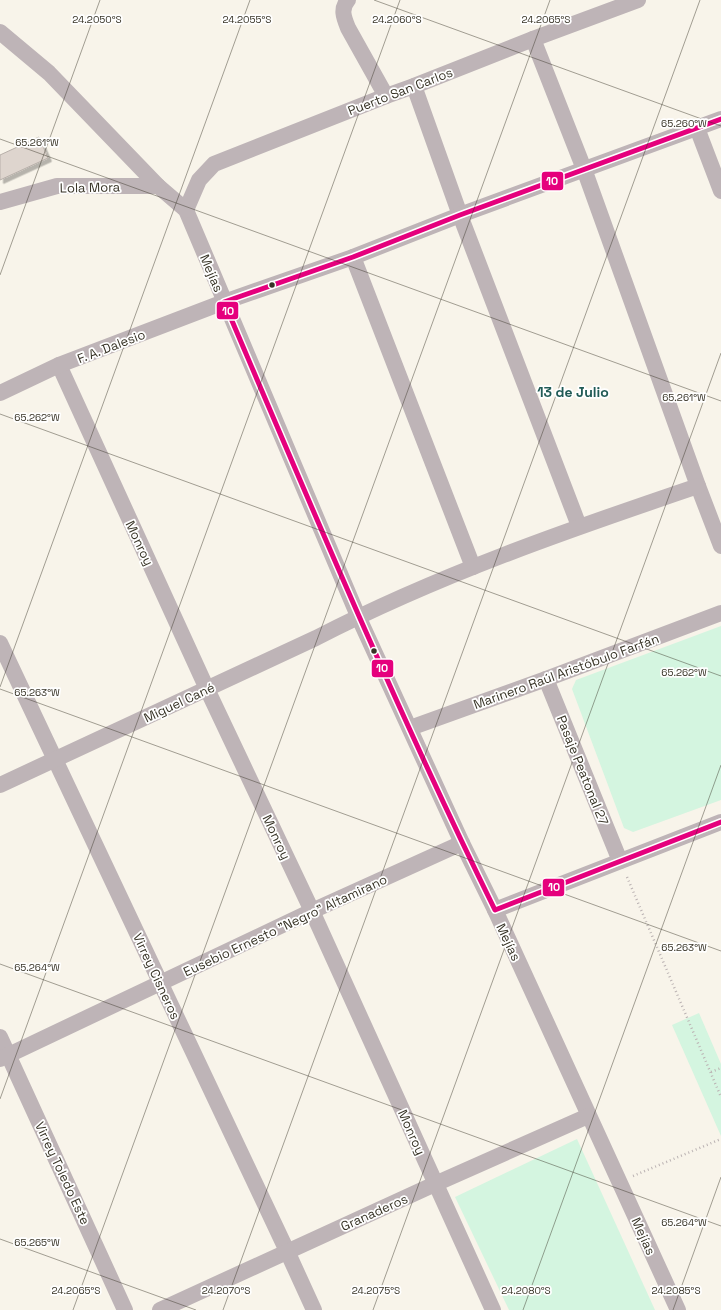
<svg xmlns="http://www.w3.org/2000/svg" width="721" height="1310" font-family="'Space Grotesk',sans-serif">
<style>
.green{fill:#d4f5e0}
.building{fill:#ded5ce;stroke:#b7afa9;filter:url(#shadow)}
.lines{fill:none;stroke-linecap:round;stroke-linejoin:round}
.path{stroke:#bbb3b3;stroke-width:2.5;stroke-dasharray:1 3;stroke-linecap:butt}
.street{stroke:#beb4b7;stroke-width:16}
.bus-1-casing{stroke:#fff;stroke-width:8}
.bus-1{stroke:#e5007d;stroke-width:5}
.ticks{fill:none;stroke:#373326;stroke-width:1;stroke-opacity:0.45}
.bus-dot{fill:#373326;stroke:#fff;stroke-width:1.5}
.labels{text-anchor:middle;stroke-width:3.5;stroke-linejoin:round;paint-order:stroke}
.street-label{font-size:13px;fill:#373326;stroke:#fff}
.neighbourhood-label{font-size:14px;font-weight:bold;fill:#215b56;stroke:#fff}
.ticks-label{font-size:10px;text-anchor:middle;fill:#373326;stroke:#fff;stroke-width:3.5;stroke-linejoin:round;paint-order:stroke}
.line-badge{stroke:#fff;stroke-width:1.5}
.badge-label{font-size:11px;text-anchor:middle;font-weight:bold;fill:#fff}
</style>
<defs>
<filter id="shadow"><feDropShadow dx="3.5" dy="3.5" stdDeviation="0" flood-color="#0004"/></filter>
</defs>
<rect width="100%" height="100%" fill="#f8f4ea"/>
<g class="green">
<polygon points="721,626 721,800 633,832 624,828 572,689 576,680"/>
<polygon points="699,1013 721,1064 721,1136 672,1025"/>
<polygon points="577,1139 655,1310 509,1310 455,1197"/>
</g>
<polygon class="building" points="39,137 48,158 0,180 0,155"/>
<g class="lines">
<g class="path">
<polyline points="627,877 721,1097"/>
<polyline points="711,1072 721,1068"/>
<polyline points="633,1176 721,1139"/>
</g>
<g class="street">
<path d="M 348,0 C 340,9 344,18 348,28 L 386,96"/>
<polyline points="0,32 49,73 158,186 186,210 358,616 462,843 495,910 678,1310"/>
<polyline points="533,39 584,169 698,486 721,546"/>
<polyline points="414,86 460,215 579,526"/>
<polyline points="697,128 721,191"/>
<polyline points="0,202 57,186 158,186"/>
<polyline points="186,210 199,180 214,164 386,96 414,86 533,39 638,0"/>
<polyline points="353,257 473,567"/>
<polyline points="59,365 207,689 312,911 493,1310"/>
<polyline points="0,393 59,365 224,302 353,257 460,215 721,119"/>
<polyline points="0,643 287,1251 314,1310"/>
<polyline points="546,679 620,861"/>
<polyline points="410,728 546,679 721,613"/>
<path d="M 0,785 L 316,638 C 438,575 568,530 698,486"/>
<polyline points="495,910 721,822"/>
<polyline points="0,1037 125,1310"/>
<polyline points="0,1059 312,911 462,843"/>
<polyline points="160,1310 435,1184 588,1116"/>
</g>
<g class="bus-1-casing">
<path id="bus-1" d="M 721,119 L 460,215 L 353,257 L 224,302 C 311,506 397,711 495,910 L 721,822"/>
</g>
<use href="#bus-1" class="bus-1"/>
</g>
<path class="ticks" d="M 374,0 L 721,126M 0,139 L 721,401M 0,275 L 100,0M 0,414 L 721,676M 0,687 L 250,0M 0,689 L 721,951M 0,964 L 721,1226M 0,1099 L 400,0M 0,1239 L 196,1310M 73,1310 L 550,0M 223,1310 L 700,0M 373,1310 L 721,353M 523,1310 L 721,765M 673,1310 L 721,1177"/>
<g class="bus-dot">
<circle cx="272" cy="285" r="3.5"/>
<circle cx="374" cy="651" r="3.5"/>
</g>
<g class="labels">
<g class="street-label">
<text transform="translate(400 91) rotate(-21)" y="5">Puerto San Carlos</text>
<text transform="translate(90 187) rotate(-1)" y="5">Lola Mora</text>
<text transform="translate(212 273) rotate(67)" y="5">Mejías</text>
<text transform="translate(111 346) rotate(-21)" y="5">F. A. Dalesio</text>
<text transform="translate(140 543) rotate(65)" y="5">Monroy</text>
<text transform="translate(566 671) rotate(-20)" y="5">Marinero Raúl Aristóbulo Farfán</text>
<text transform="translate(179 702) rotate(-25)" y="5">Miguel Cané</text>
<text transform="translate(583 770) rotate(68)" y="5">Pasaje Peatonal 27</text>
<text transform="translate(277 837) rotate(65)" y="5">Monroy</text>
<text transform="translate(285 925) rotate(-25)" y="5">Eusebio Ernesto "Negro" Altamirano</text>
<text transform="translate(509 942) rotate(65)" y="5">Mejías</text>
<text transform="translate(157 976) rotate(65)" y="5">Virrey Cisneros</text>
<text transform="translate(412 1132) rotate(66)" y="5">Monroy</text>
<text transform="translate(63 1173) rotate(65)" y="5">Virrey Toledo Este</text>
<text transform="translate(374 1212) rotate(-24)" y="5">Granaderos</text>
<text transform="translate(644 1236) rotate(66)" y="5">Mejías</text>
</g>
<g class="neighbourhood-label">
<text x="573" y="397">13 de Julio</text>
</g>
</g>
<g class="ticks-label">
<text x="247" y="23">24.2055°S</text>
<text x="546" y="23">24.2065°S</text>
<text x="97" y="23">24.2050°S</text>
<text x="397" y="23">24.2060°S</text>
<text x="684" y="127">65.260°W</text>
<text x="37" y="146">65.261°W</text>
<text x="684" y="401">65.261°W</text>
<text x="37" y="421">65.262°W</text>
<text x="684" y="676">65.262°W</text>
<text x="37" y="696">65.263°W</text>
<text x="684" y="951">65.263°W</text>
<text x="37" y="971">65.264°W</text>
<text x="684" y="1226">65.264°W</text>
<text x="37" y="1246">65.265°W</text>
<text x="76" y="1294">24.2065°S</text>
<text x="226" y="1294">24.2070°S</text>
<text x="376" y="1294">24.2075°S</text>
<text x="526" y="1294">24.2080°S</text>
<text x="676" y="1294">24.2085°S</text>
</g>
<g class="line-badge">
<rect x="541" y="171" width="23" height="20" rx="4" fill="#e5007d"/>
<rect x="216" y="301" width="23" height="19" rx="4" fill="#e5007d"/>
<rect x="371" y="659" width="23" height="19" rx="4" fill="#e5007d"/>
<rect x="542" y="878" width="23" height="19" rx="4" fill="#e5007d"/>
</g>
<g class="badge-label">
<text x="552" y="185">10</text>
<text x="228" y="315">10</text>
<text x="382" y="672">10</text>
<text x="554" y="891">10</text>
</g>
</svg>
